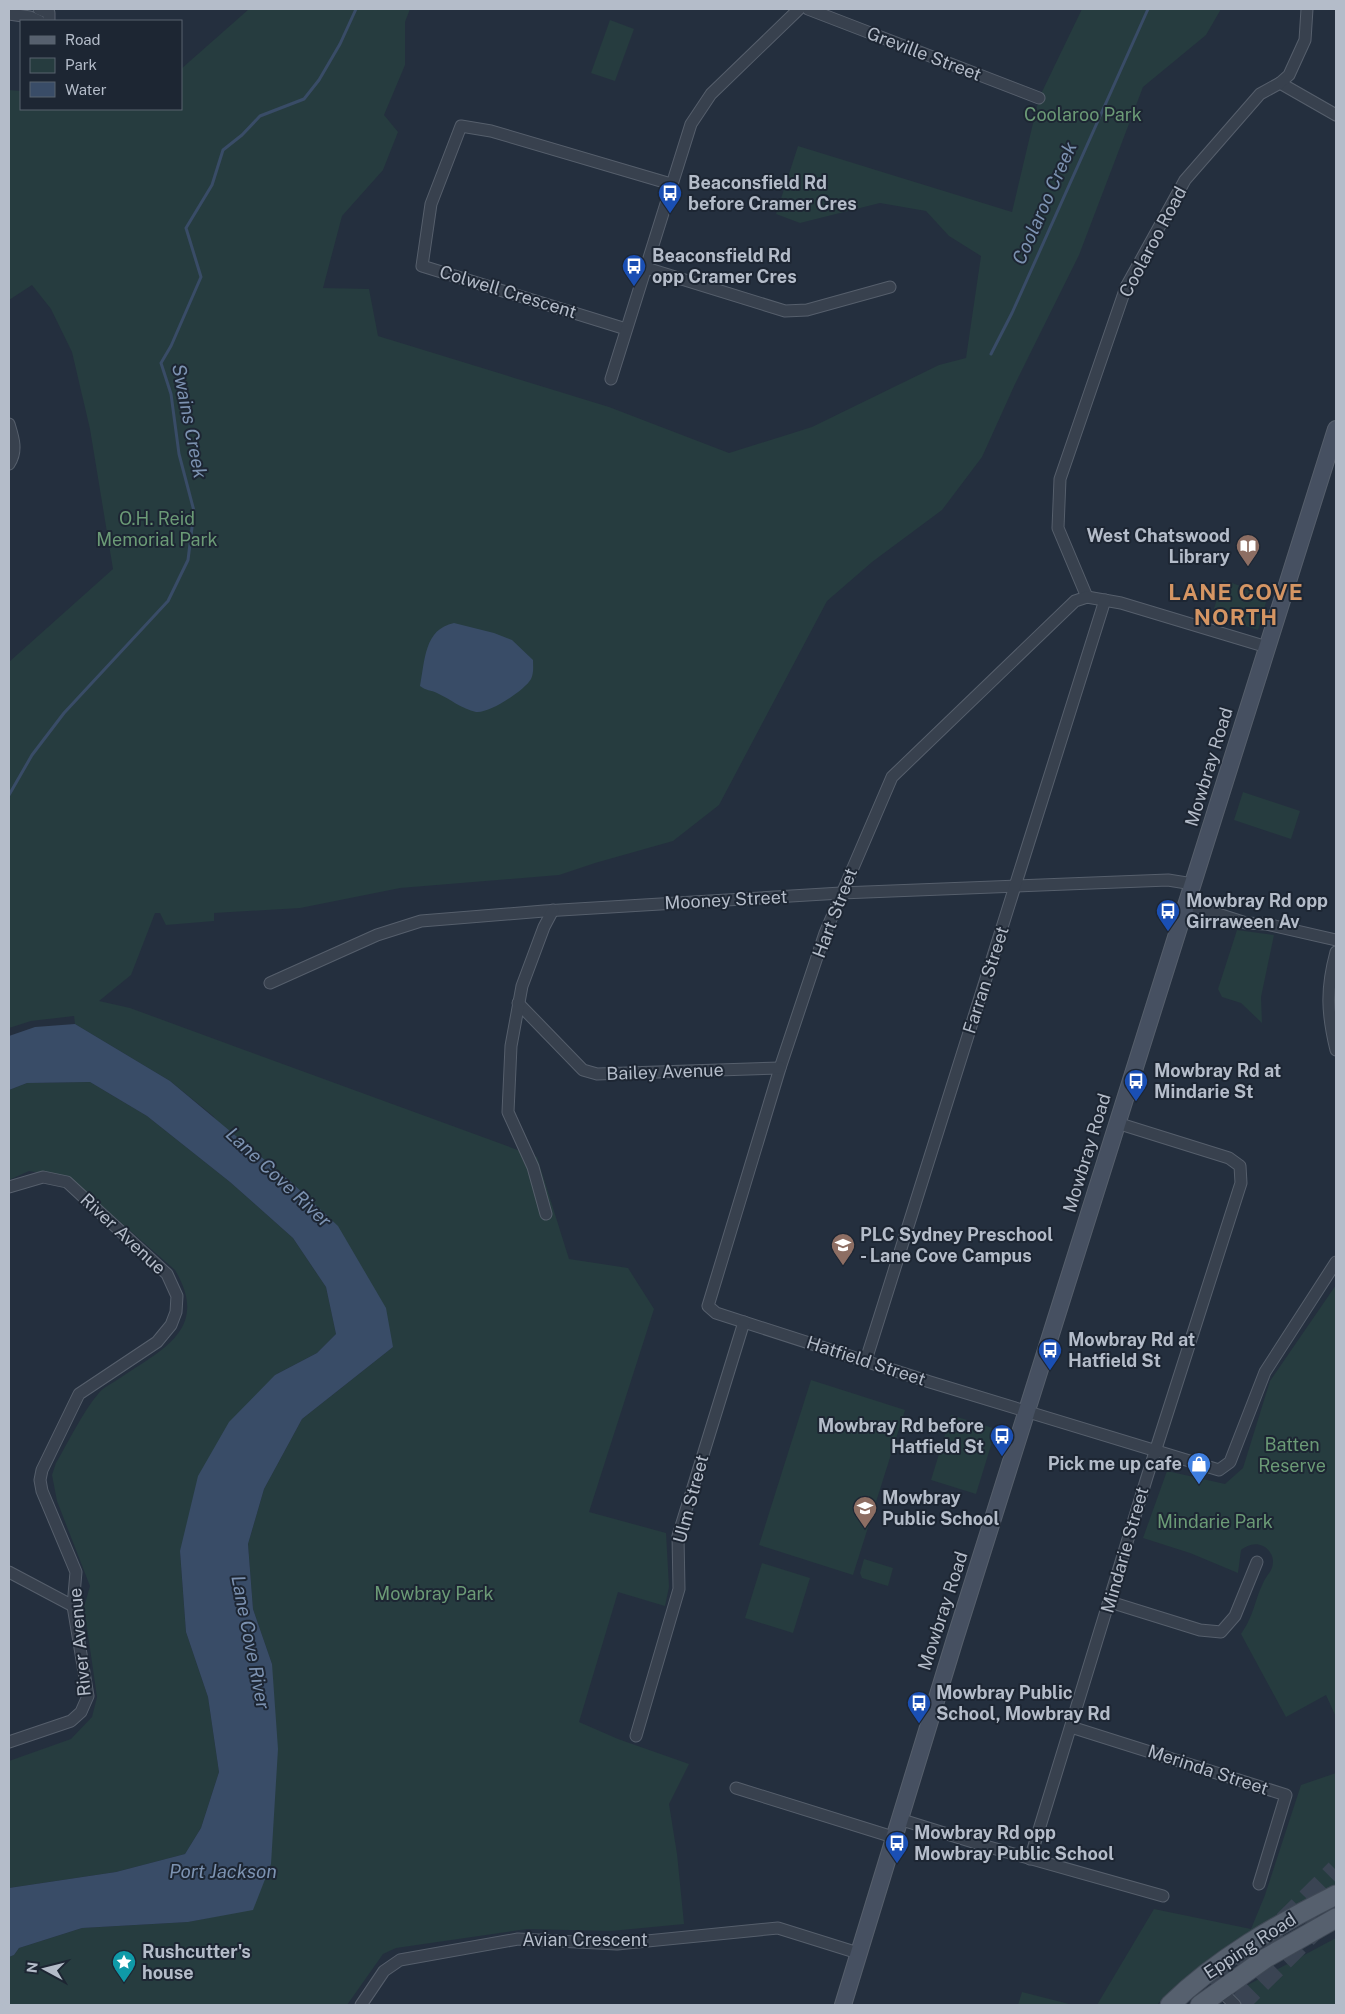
<svg xmlns="http://www.w3.org/2000/svg" width="1345" height="2014" font-family="'Public Sans',sans-serif">
<style>
.green{fill:#263c3f}
.water{fill:#394c67}
.lines{fill:none;stroke-linecap:round;stroke-linejoin:round}
.stream{stroke:#394c67;stroke-width:3}
.highway-tunnel{stroke:#3a4453;stroke-width:21;stroke-dasharray:21 11;stroke-linecap:butt}
.street-casing{stroke:#565f6c;stroke-width:13}
.secondary-casing{stroke:#565f6c;stroke-width:18}
.primary-casing{stroke:#414a57;stroke-width:21}
.street{stroke:#38414e;stroke-width:11}
.secondary{stroke:#465061;stroke-width:16}
.primary{stroke:#56606e;stroke-width:19}
.labels{text-anchor:middle;stroke-width:4;stroke-linejoin:round;paint-order:stroke}
.street-label{font-size:18px;fill:#b4bcc9;stroke:#1d2633}
.park-label{font-size:18px;fill:#6b9a76;stroke:#1d2633}
.poi-label{font-size:18px;font-weight:bold;fill:#b4bcc9;stroke:#1d2633;text-anchor:start}
.water-label{font-size:19px;font-style:italic;fill:#7c92b1;stroke:#1d2633}
.district-label{font-size:22px;font-weight:bold;letter-spacing:1px;fill:#d59563;stroke:#1d2633}
</style>
<rect width="100%" height="100%" fill="#242f3e"/>
<g class="green">
<polygon points="249,9 410,9 405,22 405,65 384,115 398,132 383,170 342,216 323,288 369,289 378,336 609,407 729,453 812,427 939,365 966,358 981,256 949,236 926,211 880,203 800,223 776,214 798,146 1012,212 1039,98 1082,9 1221,9 1206,35 1143,87 1079,255 1015,384 982,457 942,510 872,562 827,601 719,805 673,841 595,863 559,875 400,888 300,908 214,913 214,921 166,925 160,913 155,913 131,975 99,1001 130,1008 537,1157 569,1259 628,1268 654,1309 589,1512 666,1533 669,1587 665,1606 618,1592 579,1722 618,1739 689,1764 669,1804 677,1854 684,1924 611,1931 527,1929 396,1948 383,1954 347,2005 9,2005 9,1957 14,1955 19,1948 82,1928 188,1922 253,1909 272,1664 253,1609 248,1544 264,1489 302,1419 393,1347 213,1116 170,1081 75,1024 74,1016 31,1021 9,1028 9,662 113,569 90,429 72,352 51,309 32,285 9,300 9,90 21,91 21,109 181,109 181,69"/>
<polygon points="610,20 634,29 615,81 591,73"/>
<polygon points="1223,580 1258,592 1267,599 1258,630 1212,615"/>
<polygon points="1243,792 1300,811 1291,839 1234,820"/>
<polygon points="1237,930 1274,935 1261,997 1262,1023 1241,1003 1222,997 1218,989"/>
<path d="M 90,1082 L 147,1116 L 230,1182 L 293,1238 L 326,1287 L 336,1334 L 317,1353 L 275,1375 L 180,1551 L 186,1632 L 208,1697 L 219,1772 L 201,1828 L 185,1854 L 116,1872 L 9,1888 L 9,1761 L 71,1739 L 92,1717 L 97,1697 L 84,1607 L 90,1586 L 57,1501 L 52,1475 L 56,1463 C 69,1441 82,1413 98,1394 C 103,1387 113,1383 120,1378 C 163,1349 210,1329 175,1270 L 70,1178 L 29,1171 L 9,1180 L 9,1090 L 27,1083 Z"/>
<path d="M 1336,1285 L 1336,1717 L 1326,1695 L 1286,1717 L 1241,1634 C 1255,1614 1254,1601 1264,1581 C 1268,1573 1273,1571 1273,1561 C 1273,1555 1268,1548 1263,1546 C 1255,1542 1247,1545 1241,1550 L 1238,1573 L 1190,1553 L 1143,1538 L 1167,1471 L 1225,1484 L 1243,1468 L 1270,1381 Z"/>
<polygon points="811,1380 905,1410 853,1575 759,1545"/>
<polygon points="951,1415 996,1429 976,1494 931,1480"/>
<polygon points="864,1559 893,1568 888,1586 862,1578 860,1573"/>
<polygon points="762,1563 810,1578 793,1633 745,1618"/>
<path d="M 1336,1773 L 1336,1884 C 1268,1920 1211,1949 1157,2005 L 1097,2005 L 1154,1909 L 1251,1929 L 1265,1895 L 1301,1785 Z"/>
<polygon points="1336,1938 1336,2005 1247,2005 1244,1987"/>
<polygon points="1022,1992 1073,2005 1018,2005"/>
</g>
<g class="water">
<path d="M 454,623 L 494,633 L 512,640 L 533,660 C 533,666 534,673 531,679 C 525,690 489,714 476,712 C 462,709 450,699 437,693 C 431,690 426,691 420,686 C 425,661 424,629 454,623 Z"/>
<polygon points="75,1024 170,1081 290,1181 338,1226 386,1308 393,1347 302,1419 264,1489 248,1544 253,1609 272,1664 278,1749 271,1864 253,1910 188,1922 82,1928 19,1948 14,1955 9,1957 9,1888 116,1872 185,1854 201,1828 219,1772 208,1697 186,1632 180,1551 198,1476 229,1422 275,1375 317,1353 336,1334 326,1287 293,1238 230,1182 147,1116 90,1082 27,1083 9,1090 9,1036 35,1027"/>
</g>
<g class="lines">
<g class="stream">
<polyline points="991,354 1012,313 1148,9"/>
<polyline points="9,795 32,755 64,713 168,601 188,560 194,511 179,454 171,394 161,363 171,346 201,277 186,228 212,185 223,150 242,135 260,116 304,99 319,80 340,44 356,9"/>
</g>
<g class="highway-tunnel">
<polyline points="1216,1989 1336,1870"/>
<polyline points="1238,2005 1336,1908"/>
</g>
<g class="street-casing">
<g id="street">
<polyline points="39,9 49,13 49,21"/>
<polyline points="808,9 1039,98"/>
<polyline points="9,14 30,17 39,21"/>
<polyline points="1280,83 1336,115"/>
<polyline points="646,268 785,311 807,310 890,287"/>
<polyline points="626,329 422,266 431,204 461,126 491,131 671,184"/>
<polyline points="611,379 691,124 711,94 799,9"/>
<path d="M 9,424 C 13,437 18,451 9,464"/>
<polyline points="1087,597 1058,528 1060,479 1126,287 1185,180 1260,94 1280,83 1289,75 1305,40 1307,9"/>
<polyline points="1267,647 1121,603 1087,597 1075,601 892,777 825,933 780,1068 708,1306 716,1313 930,1382 1219,1470 1230,1462 1265,1372 1336,1262"/>
<polyline points="1187,904 1246,923 1266,924 1336,940"/>
<path d="M 1336,952 C 1326,989 1327,1013 1336,1050"/>
<polyline points="270,983 377,935 421,921 544,911 841,893 1168,880 1193,884"/>
<polyline points="518,1003 583,1070 597,1074 780,1068"/>
<polyline points="9,1187 43,1177 67,1182 167,1274 177,1296 176,1312 171,1325 157,1342 79,1394 42,1470 40,1480 42,1491 76,1572 73,1606 88,1696 81,1712 71,1721 9,1742"/>
<polyline points="546,1214 533,1167 508,1112 511,1046 522,986 544,927 553,910"/>
<polyline points="866,1360 1105,600"/>
<polyline points="9,1572 73,1606"/>
<polyline points="1110,1602 1200,1630 1221,1632 1235,1616 1257,1562"/>
<polyline points="1071,1727 1286,1795 1259,1884"/>
<polyline points="636,1736 679,1589 678,1536 744,1322"/>
<polyline points="736,1788 893,1837"/>
<polyline points="899,1819 989,1847 1163,1896"/>
<polyline points="1030,1859 1147,1477 1241,1183 1240,1166 1229,1158 1117,1123"/>
<polyline points="1221,1991 1235,2005"/>
<polyline points="361,2005 384,1971 400,1960 518,1939 617,1944 778,1928 858,1953"/>
</g>
</g>
<g class="secondary-casing">
<polyline id="secondary" points="843,2005 955,1639 1336,429"/>
</g>
<g class="primary-casing">
<g id="primary">
<path d="M 1170,2005 C 1217,1959 1278,1924 1336,1895"/>
<polyline points="1200,2005 1266,1958 1336,1918"/>
</g>
</g>
<use href="#street" class="street"/>
<use href="#secondary" class="secondary"/>
<use href="#primary" class="primary"/>
</g>
<defs>
<g id="bus-pin" transform="scale(1.25)"><path d="M0 17L-7.5 6A9.5 9.5 0 1 1 7.5 6Z" fill="#1a4fb4" stroke="#1d2633"/><path d="M-5-6H5V4H4V6H2V4H-2V6H-4V4H-5ZM-3.5-4V0h7V-4ZM-3.5 1.2v1.5H-2V1.2ZM2 1.2v1.5H3.5V1.2Z" fill="#fff"/></g>
<g id="library-pin" transform="scale(1.25)"><path d="M0 17L-7.5 6A9.5 9.5 0 1 1 7.5 6Z" fill="#8d6e63" stroke="#1d2633"/><path d="M-6-4Q-3-5.5-.7-3.5V5Q-3 3-6 4ZM6-4Q3-5.5 .7-3.5V5Q3 3 6 4Z" fill="#fff"/></g>
<g id="school-pin" transform="scale(1.25)"><path d="M0 17L-7.5 6A9.5 9.5 0 1 1 7.5 6Z" fill="#8d6e63" stroke="#1d2633"/><path d="M0-5L7-2L0 1L-7-2ZM-4 1L0 2.5L4 1V4Q0 6-4 4Z" fill="#fff"/></g>
<g id="shop-pin" transform="scale(1.25)"><path d="M0 17L-7.5 6A9.5 9.5 0 1 1 7.5 6Z" fill="#3f7fe0" stroke="#1d2633"/><path d="M-5-2.5h2.3a2.7 3.5 0 0 1 5.4 0H5L5.5 6h-11ZM-1.5-2.5h3a1.5 2.3 0 0 0-3 0Z" fill="#fff"/></g>
<g id="sight-pin" transform="scale(1.25)"><path d="M0 17L-7.5 6A9.5 9.5 0 1 1 7.5 6Z" fill="#0f9aa8" stroke="#1d2633"/><path d="M0-6L1.8-2.2L6-1.7L2.9 1.2L3.7 5.4L0 3.3L-3.7 5.4L-2.9 1.2L-6-1.7L-1.8-2.2Z" fill="#fff"/></g>
</defs>
<g fill-rule="evenodd">
<use href="#bus-pin" x="670" y="193"/>
<use href="#bus-pin" x="634" y="266"/>
<use href="#library-pin" x="1248" y="546"/>
<use href="#bus-pin" x="1168" y="911"/>
<use href="#bus-pin" x="1136" y="1081"/>
<use href="#school-pin" x="843" y="1245"/>
<use href="#bus-pin" x="1050" y="1350"/>
<use href="#bus-pin" x="1002" y="1436"/>
<use href="#shop-pin" x="1199" y="1464"/>
<use href="#school-pin" x="865" y="1508"/>
<use href="#bus-pin" x="919" y="1703"/>
<use href="#bus-pin" x="897" y="1843"/>
<use href="#sight-pin" x="124" y="1962"/>
</g>
<g class="labels">
<g class="street-label">
<text transform="translate(924 54) rotate(21)" y="6">Greville Street</text>
<text transform="translate(1153 242) rotate(-62)" y="6">Coolaroo Road</text>
<text transform="translate(508 292) rotate(17)" y="6">Colwell Crescent</text>
<text transform="translate(1209 767) rotate(-73)" y="6">Mowbray Road</text>
<text transform="translate(726 900) rotate(-3)" y="6">Mooney Street</text>
<text transform="translate(835 913) rotate(-69)" y="6">Hart Street</text>
<text transform="translate(986 980) rotate(-72)" y="6">Farran Street</text>
<text transform="translate(665 1072) rotate(-2)" y="6">Bailey Avenue</text>
<text transform="translate(1087 1153) rotate(-73)" y="6">Mowbray Road</text>
<text transform="translate(123 1234) rotate(43)" y="6">River Avenue</text>
<text transform="translate(866 1361) rotate(18)" y="6">Hatfield Street</text>
<text transform="translate(691 1499) rotate(-75)" y="6">Ulm Street</text>
<text transform="translate(1125 1550) rotate(-74)" y="6">Mindarie Street</text>
<text transform="translate(943 1611) rotate(-72)" y="6">Mowbray Road</text>
<text transform="translate(80 1642) rotate(-95)" y="6">River Avenue</text>
<text transform="translate(1208 1770) rotate(18)" y="6">Merinda Street</text>
<text x="585" y="1946">Avian Crescent</text>
<text transform="translate(1250 1946) rotate(-33)" y="6">Epping Road</text>
</g>
<g class="park-label">
<text x="1083" y="121">Coolaroo Park</text>
<text x="157" y="525">O.H. Reid<tspan x="157" dy="21">Memorial Park</tspan></text>
<text x="1292" y="1451">Batten<tspan x="1292" dy="21">Reserve</tspan></text>
<text x="1215" y="1528">Mindarie Park</text>
<text x="434" y="1600">Mowbray Park</text>
</g>
<g class="poi-label">
<text x="688" y="189">Beaconsfield Rd<tspan x="688" dy="21">before Cramer Cres</tspan></text>
<text x="652" y="262">Beaconsfield Rd<tspan x="652" dy="21">opp Cramer Cres</tspan></text>
<text x="1230" y="542" text-anchor="end">West Chatswood<tspan x="1230" dy="21">Library</tspan></text>
<text x="1186" y="907">Mowbray Rd opp<tspan x="1186" dy="21">Girraween Av</tspan></text>
<text x="1154" y="1077">Mowbray Rd at<tspan x="1154" dy="21">Mindarie St</tspan></text>
<text x="860" y="1241">PLC Sydney Preschool<tspan x="860" dy="21">- Lane Cove Campus</tspan></text>
<text x="1068" y="1346">Mowbray Rd at<tspan x="1068" dy="21">Hatfield St</tspan></text>
<text x="984" y="1432" text-anchor="end">Mowbray Rd before<tspan x="984" dy="21">Hatfield St</tspan></text>
<text x="1182" y="1470" text-anchor="end">Pick me up cafe</text>
<text x="882" y="1504">Mowbray<tspan x="882" dy="21">Public School</tspan></text>
<text x="936" y="1699">Mowbray Public<tspan x="936" dy="21">School, Mowbray Rd</tspan></text>
<text x="914" y="1839">Mowbray Rd opp<tspan x="914" dy="21">Mowbray Public School</tspan></text>
<text x="142" y="1958">Rushcutter's<tspan x="142" dy="21">house</tspan></text>
</g>
<g class="water-label">
<text transform="translate(1044 203) rotate(-66)" y="7">Coolaroo Creek</text>
<text transform="translate(190 421) rotate(79)" y="7">Swains Creek</text>
<text transform="translate(279 1177) rotate(43)" y="7">Lane Cove River</text>
<text transform="translate(251 1642) rotate(79)" y="7">Lane Cove River</text>
<text x="223" y="1878">Port Jackson</text>
</g>
<g class="district-label">
<text x="1236" y="600">LANE COVE<tspan x="1236" dy="25">NORTH</tspan></text>
</g>
</g>
<rect width="1345" height="2014" fill="none" stroke="#b4bcc9" stroke-width="20"/>
<rect x="20" y="20" width="162" height="90" fill="#1d2633" stroke="#59626f"/>
<rect x="30" y="36" width="25" height="8" fill="#56606e" stroke="#59626f"/>
<text x="65" y="45" font-size="15" fill="#b4bcc9">Road</text>
<rect x="30" y="58" width="25" height="15" fill="#263c3f" stroke="#59626f"/>
<text x="65" y="70" font-size="15" fill="#b4bcc9">Park</text>
<rect x="30" y="82" width="25" height="15" fill="#394c67" stroke="#59626f"/>
<text x="65" y="95" font-size="15" fill="#b4bcc9">Water</text>
<g transform="translate(45 1969) rotate(277)" stroke="#1d2633" stroke-width="4" paint-order="stroke">
<path d="M0-4L9 19L0 12L-9 19Z" fill="#b4bcc9"/>
<text y="-8" font-size="14" font-weight="bold" text-anchor="middle" fill="#b4bcc9">N</text>
</g>
</svg>
